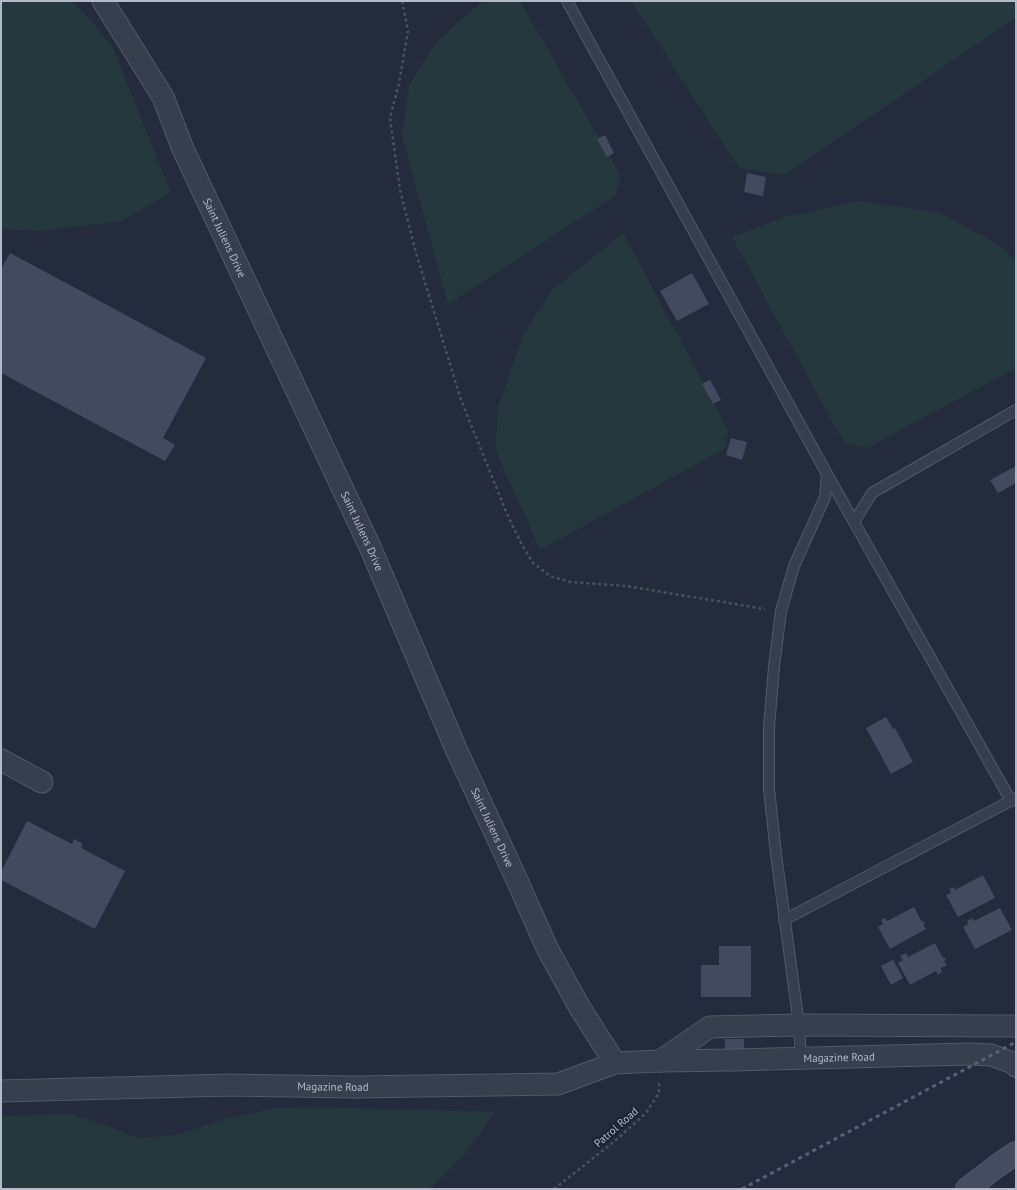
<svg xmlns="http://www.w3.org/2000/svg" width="1017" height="1190" font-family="'PT Sans',sans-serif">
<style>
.green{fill:#25383e}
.building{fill:#424a5f}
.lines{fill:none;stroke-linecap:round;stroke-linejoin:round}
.service-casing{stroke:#525968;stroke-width:12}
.minor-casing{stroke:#525968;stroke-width:23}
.secondary-casing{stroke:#525968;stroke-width:24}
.path{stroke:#43555b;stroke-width:2.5;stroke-dasharray:3 3;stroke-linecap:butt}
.service{stroke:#373e4d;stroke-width:10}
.minor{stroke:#373e4d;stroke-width:21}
.secondary{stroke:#454c60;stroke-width:22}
.rail{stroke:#596174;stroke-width:3;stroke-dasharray:4 4;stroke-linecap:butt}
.labels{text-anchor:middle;stroke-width:4;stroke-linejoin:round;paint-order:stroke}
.street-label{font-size:11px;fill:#b3b9c8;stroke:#1c2332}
</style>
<rect width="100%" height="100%" fill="#232b3d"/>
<g class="green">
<polygon points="1,1 72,1 88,17 113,48 171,192 122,221 42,231 1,229"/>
<polygon points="484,1 520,1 621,176 615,196 448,304 402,136 409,85 434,45 460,20"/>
<polygon points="631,1 1016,1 1016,18 784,175 739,168"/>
<polygon points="858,201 938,212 1001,246 1016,261 1016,368 867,448 844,443 732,237 785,217"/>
<polygon points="623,233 729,431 724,449 540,550 495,449 498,407 523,335 553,289"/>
<polygon points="316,1107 495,1112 465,1154 429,1189 1,1189 1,1116 70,1114 108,1126 138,1138 176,1135 225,1119 275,1108"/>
</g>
<g class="building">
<polygon points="605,135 614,153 607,157 597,139"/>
<polygon points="747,173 766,177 763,196 744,192"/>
<polygon points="10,253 206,358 163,438 175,445 165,461 1,373 1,269"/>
<polygon points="692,273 709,304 677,321 660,291"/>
<polygon points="710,380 721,400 713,404 702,384"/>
<polygon points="731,438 747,442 742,460 726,455"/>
<polygon points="1016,466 1016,483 998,493 990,480"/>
<polygon points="886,717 893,729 895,728 913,762 891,774 866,728"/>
<polygon points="27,821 72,844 74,839 83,844 81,848 125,871 95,929 1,880 1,872"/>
<polygon points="983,875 995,898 958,917 946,895 951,893 949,889 954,887 955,890"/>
<polygon points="914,907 922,922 923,921 925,924 923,925 926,929 890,949 878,927 883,924 881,920 885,918 887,921"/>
<polygon points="1000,908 1012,930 975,949 963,927 968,924 967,921 972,918 974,921"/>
<polygon points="935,943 943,958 944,957 946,960 944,961 947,965 941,968 942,972 938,975 936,971 910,985 898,963 903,960 900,956 906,953 908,957"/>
<polygon points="719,946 751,946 751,997 701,997 701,965 719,965"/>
<polygon points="893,960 903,978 891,985 881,966"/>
<rect x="725" y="1039" width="19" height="11"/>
</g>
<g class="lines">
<g class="service-casing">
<g id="service">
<polyline points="567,1 827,474 825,497 794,566 781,611 774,667 769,728 769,789 776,854 799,1025 801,1058"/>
<polyline points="827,474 1011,801"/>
<polyline points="854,522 872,493 1016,410"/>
<polyline points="784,920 1016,798"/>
</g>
</g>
<g class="minor-casing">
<g id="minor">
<path id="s1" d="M 103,1 L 163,97 L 183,149 L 371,549 L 456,749 L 516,878 L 547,948 L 580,1008 L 615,1063"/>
<polyline points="1,760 42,782"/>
<polyline points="660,1061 710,1027 799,1025 1016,1026"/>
<path id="s2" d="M 1,1091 L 230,1085 L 354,1087 L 558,1084 L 615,1063 L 660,1061 L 734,1060 L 968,1054 L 991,1055 L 1013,1063 L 1016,1066"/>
</g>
</g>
<g class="secondary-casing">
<polyline id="secondary" points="967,1189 997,1166 1016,1153"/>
</g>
<g class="path">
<polyline points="402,1 408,31 399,83 390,118 400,190 416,253 461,400 507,514 522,545 533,563 550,576 570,582 626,586 765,609"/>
<polyline points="554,1189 615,1141 646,1113 659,1093 659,1083"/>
</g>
<use href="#service" class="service"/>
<use href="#minor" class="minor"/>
<use href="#secondary" class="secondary"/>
<polyline class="rail" points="742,1189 1016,1042"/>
</g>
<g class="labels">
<g class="street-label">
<text dy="4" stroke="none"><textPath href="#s1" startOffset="267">Saint Juliens Drive</textPath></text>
<text dy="4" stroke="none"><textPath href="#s1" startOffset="591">Saint Juliens Drive</textPath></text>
<text dy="4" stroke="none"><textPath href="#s1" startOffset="915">Saint Juliens Drive</textPath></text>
<text dy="4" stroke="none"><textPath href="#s2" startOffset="842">Magazine Road</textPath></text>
<text dy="4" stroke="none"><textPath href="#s2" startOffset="332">Magazine Road</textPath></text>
<text transform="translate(616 1127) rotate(-41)" y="4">Patrol Road</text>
</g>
</g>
<rect width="1017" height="1190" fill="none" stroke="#b3b9c8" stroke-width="4"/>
</svg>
